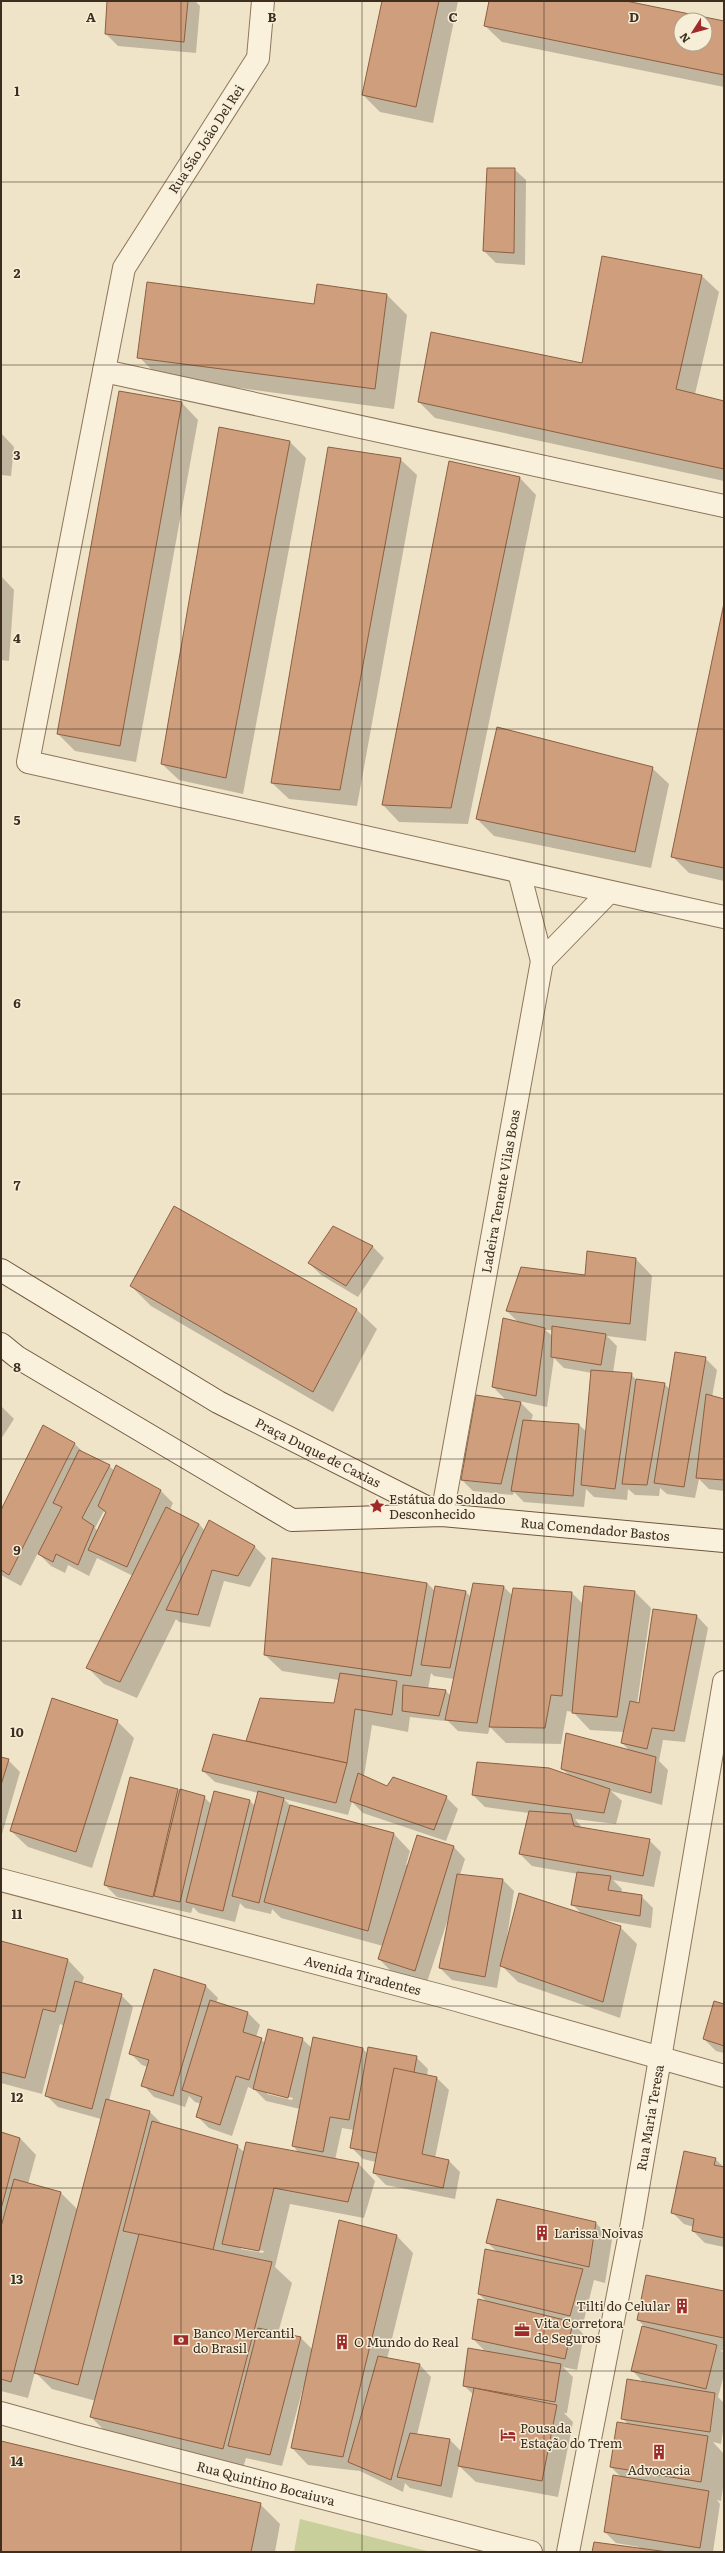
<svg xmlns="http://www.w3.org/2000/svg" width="725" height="2553" font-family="Literata,serif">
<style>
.green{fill:#c9cf9b}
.shadow{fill:#0003;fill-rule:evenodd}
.building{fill:#cf9f7d;stroke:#8d5f41;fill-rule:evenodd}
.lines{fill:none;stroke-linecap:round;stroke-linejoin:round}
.minor-casing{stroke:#8d765c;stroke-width:24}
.secondary-casing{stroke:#6f573f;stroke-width:24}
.minor{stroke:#faf1dc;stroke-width:22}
.secondary{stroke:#faf1dc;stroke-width:22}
.grid{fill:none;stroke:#3d2e20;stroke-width:1;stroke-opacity:0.55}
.labels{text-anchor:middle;stroke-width:3;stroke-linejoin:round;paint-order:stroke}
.street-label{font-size:13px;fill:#3d2e20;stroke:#f7eed8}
.poi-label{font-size:13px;fill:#3d2e20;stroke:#f7eed8;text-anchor:start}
.grid-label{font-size:13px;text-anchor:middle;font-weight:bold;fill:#3d2e20;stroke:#f7eed8;stroke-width:3;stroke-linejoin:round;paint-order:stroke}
</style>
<rect width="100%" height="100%" fill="#f0e4c8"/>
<polygon class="green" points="300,2519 431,2552 294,2552"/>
<g class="shadow">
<polygon points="108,1 195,1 200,6 196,53 118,46 106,34"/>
<polygon points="383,1 458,1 433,123 380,112 363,95"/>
<path d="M 490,1 L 621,1 L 724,22 L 724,87 L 502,42 L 485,26 ZM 681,20 L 705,20 L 705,44 L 681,44 Z"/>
<polygon points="514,169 526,180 525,265 496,263 484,251"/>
<polygon points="603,258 702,276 719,292 695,394 724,402 724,481 435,418 419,402 582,364"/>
<polygon points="386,294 407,315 394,409 159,377 139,357"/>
<polygon points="182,403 198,420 136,762 75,751 58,734"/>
<polygon points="1,433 14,447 11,476 1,475"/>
<polygon points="289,441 306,458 243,794 179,780 162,764"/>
<polygon points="400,459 417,475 357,806 289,799 272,783"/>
<polygon points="449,463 520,478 536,495 468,824 399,822 383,805"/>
<polygon points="1,576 14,590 9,661 1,660"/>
<polygon points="724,608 724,881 689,873 672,856"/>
<polygon points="652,768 669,784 651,868 494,836 477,819"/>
<polygon points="333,1227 373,1247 384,1258 358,1297 321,1275 309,1263"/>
<path d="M 636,1259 L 652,1276 L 646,1341 L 607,1336 L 617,1346 L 613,1373 L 631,1374 L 637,1381 L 664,1384 L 670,1389 L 705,1358 L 717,1370 L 712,1397 L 724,1400 L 724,1491 L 709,1489 L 699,1479 L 695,1498 L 667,1494 L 660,1488 L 659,1496 L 635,1495 L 628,1489 L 627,1500 L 594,1497 L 586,1489 L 584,1507 L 524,1502 L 514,1492 L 513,1495 L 473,1491 L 462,1480 L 507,1401 L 493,1387 L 519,1323 L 507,1311 L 586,1276 ZM 545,1330 L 553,1330 L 553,1337 L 549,1333 ZM 554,1358 L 564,1368 L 592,1373 L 587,1432 L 579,1425 L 531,1421 L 533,1415 L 519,1401 L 547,1407 Z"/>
<polygon points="131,1286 356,1309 377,1329 333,1412 151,1306"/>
<polygon points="1,1406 14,1419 1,1439"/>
<path d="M 43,1427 L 75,1444 L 84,1453 L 109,1466 L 115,1471 L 117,1467 L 161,1491 L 173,1503 L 170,1510 L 199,1524 L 205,1531 L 255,1547 L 266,1558 L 250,1587 L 224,1581 L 210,1627 L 179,1622 L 176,1619 L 137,1698 L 104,1684 L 88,1668 L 133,1576 L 97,1558 L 89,1576 L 68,1565 L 65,1573 L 51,1566 L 38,1553 L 21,1586 L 1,1575 L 1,1512 ZM 104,1511 L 106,1513 L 98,1531 L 95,1528 Z"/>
<path d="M 427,1583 L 435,1591 L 466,1592 L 471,1597 L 474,1584 L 504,1587 L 513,1596 L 572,1593 L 583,1604 L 635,1592 L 651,1608 L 637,1704 L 640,1704 L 697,1616 L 708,1628 L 685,1742 L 663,1740 L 659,1761 L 668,1770 L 662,1805 L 611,1791 L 622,1801 L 616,1824 L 575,1819 L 583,1829 L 649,1840 L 661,1852 L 654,1887 L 613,1880 L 622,1889 L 621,1893 L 641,1896 L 653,1908 L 651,1928 L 599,1919 L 620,1927 L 637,1944 L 620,2018 L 518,1982 L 501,1965 L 497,1988 L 452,1980 L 440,1968 L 451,1910 L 427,1982 L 391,1971 L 379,1959 L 383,1946 L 281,1918 L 272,1909 L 271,1914 L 245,1908 L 240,1903 L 235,1922 L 199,1913 L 193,1907 L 191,1913 L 117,1897 L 105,1885 L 178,1790 L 204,1797 L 211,1804 L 214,1792 L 250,1801 L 255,1806 L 258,1793 L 215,1782 L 203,1771 L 247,1742 L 260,1699 L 335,1704 L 339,1680 L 282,1671 L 265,1655 ZM 431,1673 L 434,1676 L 454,1679 L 451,1696 L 446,1691 L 428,1689 ZM 567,1711 L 573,1712 L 590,1730 L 624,1732 L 622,1743 L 630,1751 L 562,1769 L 570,1776 L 473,1795 L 485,1807 L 529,1813 L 520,1854 L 532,1866 L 578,1874 L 572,1904 L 583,1915 L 505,1951 L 514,1891 L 503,1880 L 460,1875 L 465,1859 L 454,1847 L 406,1865 L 410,1851 L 394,1834 L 291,1806 L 284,1799 L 348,1815 L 352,1802 L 363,1813 L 446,1841 L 458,1809 L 446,1797 L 387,1788 L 364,1776 L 372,1725 L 408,1732 L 410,1717 L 445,1721 L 446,1719 L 458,1731 L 488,1734 L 490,1727 L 506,1743 L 561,1744 Z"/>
<polygon points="117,1721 134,1738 92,1868 28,1847 11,1831"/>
<polygon points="1,1758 8,1760 20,1772 2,1834"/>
<path d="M 1,1943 L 68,1960 L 84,1977 L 82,1984 L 121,1995 L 133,2007 L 109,2101 L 149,2111 L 163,2125 L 237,2146 L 245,2153 L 300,2154 L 293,2146 L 300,2109 L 266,2101 L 255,2090 L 248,2087 L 232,2136 L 209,2128 L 197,2116 L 201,2104 L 195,2102 L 189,2096 L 185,2107 L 154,2097 L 143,2085 L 148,2067 L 142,2065 L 130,2053 L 155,1970 L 206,1986 L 218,1998 L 216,2003 L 248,2013 L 260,2025 L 256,2037 L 266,2043 L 302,2039 L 312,2048 L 314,2039 L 363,2049 L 368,2054 L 416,2057 L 428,2069 L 427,2076 L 437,2078 L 449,2090 L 435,2158 L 448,2160 L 460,2172 L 455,2199 L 386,2185 L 374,2173 L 376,2162 L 363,2159 L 351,2147 L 354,2130 L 342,2128 L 335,2160 L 359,2164 L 375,2181 L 364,2218 L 290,2204 L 275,2267 L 292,2283 L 278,2333 L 301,2338 L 313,2350 L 397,2236 L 413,2253 L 387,2359 L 420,2365 L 431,2377 L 417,2435 L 450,2440 L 462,2452 L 474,2395 L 464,2386 L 486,2352 L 473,2339 L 488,2303 L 479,2294 L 497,2252 L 488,2243 L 596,2223 L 612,2240 L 605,2283 L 594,2280 L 582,2328 L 576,2326 L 584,2335 L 577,2370 L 563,2367 L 573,2377 L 567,2413 L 564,2413 L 573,2422 L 558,2497 L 476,2482 L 459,2466 L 452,2498 L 410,2488 L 405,2483 L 403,2492 L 360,2471 L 308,2465 L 292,2448 L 304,2384 L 282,2466 L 246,2458 L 243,2468 L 111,2437 L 91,2417 L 96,2401 L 52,2389 L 35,2372 L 28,2398 L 1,2391 L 1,2133 L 20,2138 L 36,2155 L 28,2184 L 61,2193 L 78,2210 L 101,2119 L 58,2107 L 46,2095 L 64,2026 L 60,2024 L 42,2094 L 1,2083 ZM 267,2092 L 293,2098 L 292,2100 L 267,2094 ZM 241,2247 L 264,2251 L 263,2253 L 241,2249 Z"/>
<polygon points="724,2005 724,2053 716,2051 704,2039"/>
<polygon points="715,2159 724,2167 724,2247 705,2243 693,2231 694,2227 684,2224 672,2212"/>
<polygon points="724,2292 724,2351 720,2350 724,2353 724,2375 718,2397 724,2403 724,2425 721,2444 713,2442 724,2454 724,2481 721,2501 717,2500 720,2504 713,2552 593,2552 639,2549 639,2547 616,2543 605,2532 622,2478 611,2467 628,2424 622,2418 644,2383 632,2370 647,2329 638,2320"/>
<polygon points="1,2442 260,2504 280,2524 275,2552 1,2552"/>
</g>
<g class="building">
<polygon points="107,1 188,1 184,42 105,34"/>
<polygon points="382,1 439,1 416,107 362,95"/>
<path d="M 489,1 L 626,1 L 724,21 L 724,75 L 484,26 ZM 681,20 L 705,20 L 705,44 L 681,44 Z"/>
<polygon points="487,168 515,168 514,253 483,251"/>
<polygon points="602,256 702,275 676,389 724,401 724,469 418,402 431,332 582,363"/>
<polygon points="147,282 314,304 317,284 387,294 375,389 137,358"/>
<polygon points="119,391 182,402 120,746 57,734"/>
<polygon points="219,427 290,441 226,778 161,764"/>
<polygon points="328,447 401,458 340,790 271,783"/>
<polygon points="449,461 520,477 451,808 382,805"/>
<polygon points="724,603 724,868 671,857"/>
<polygon points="497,727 653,767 635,852 476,819"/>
<polygon points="174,1206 357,1309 313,1392 130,1286"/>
<polygon points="333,1226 373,1246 346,1286 308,1263"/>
<polygon points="587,1251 636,1258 630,1324 506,1311 521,1267 585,1275"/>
<polygon points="503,1318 545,1328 536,1396 492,1387"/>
<polygon points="552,1326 606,1334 601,1365 551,1357"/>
<polygon points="675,1352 706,1357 684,1487 654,1483"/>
<polygon points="591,1370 632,1373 615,1489 581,1485"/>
<polygon points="636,1379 665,1383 647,1485 622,1484"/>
<polygon points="706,1394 724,1399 724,1480 696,1478"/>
<polygon points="476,1395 521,1402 501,1484 461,1480"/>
<polygon points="523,1420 579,1424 573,1496 511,1491"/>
<polygon points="43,1425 75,1443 9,1575 1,1570 1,1510"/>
<polygon points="79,1450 110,1465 82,1518 94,1526 78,1565 56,1554 53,1562 38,1554 62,1507 53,1503"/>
<polygon points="116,1465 161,1490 127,1567 88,1550 106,1512 98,1506"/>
<polygon points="166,1507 199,1524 120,1682 86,1668"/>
<polygon points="209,1520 255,1546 238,1576 212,1570 198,1615 166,1610"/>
<polygon points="272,1558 427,1583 411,1676 264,1655"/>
<polygon points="473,1583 504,1586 477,1723 445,1720"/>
<polygon points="435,1586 466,1591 450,1668 421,1665"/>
<polygon points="584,1586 635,1591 617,1717 572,1713"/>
<polygon points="513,1588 572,1592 562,1696 551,1695 545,1728 489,1727"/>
<polygon points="653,1609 697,1615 674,1731 652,1728 647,1749 621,1743 630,1701 639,1703"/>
<polygon points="340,1673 397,1681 392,1715 355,1709 347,1763 246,1741 260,1698 334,1703"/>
<polygon points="403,1685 446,1690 439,1716 402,1711"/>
<polygon points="52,1698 118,1720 76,1852 10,1831"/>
<polygon points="566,1733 656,1757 651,1793 561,1769"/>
<polygon points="213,1734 347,1763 336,1803 202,1771"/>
<polygon points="1,1757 9,1759 1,1785"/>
<polygon points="477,1762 549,1768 610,1789 604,1813 472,1795"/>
<polygon points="358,1773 387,1786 393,1777 447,1796 434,1830 350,1801"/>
<polygon points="130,1777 178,1789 153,1897 104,1885"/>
<polygon points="180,1789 205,1796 180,1902 154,1896"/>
<polygon points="214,1791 250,1800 223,1911 186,1902"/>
<polygon points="258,1791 284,1798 259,1903 232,1896"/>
<polygon points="290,1805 394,1833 368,1931 264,1902"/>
<polygon points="529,1811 571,1814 574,1826 650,1839 643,1876 519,1854"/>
<polygon points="417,1835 454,1846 415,1971 378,1959"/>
<polygon points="577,1872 611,1876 608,1890 642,1895 640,1916 571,1905"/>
<polygon points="457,1874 503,1879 485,1977 439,1968"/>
<polygon points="519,1893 621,1926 603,2002 500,1966"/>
<polygon points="1,1941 68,1959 55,2012 43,2009 25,2078 1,2072"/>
<polygon points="154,1969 206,1985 173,2096 141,2086 149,2060 129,2054"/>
<polygon points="75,1981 122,1994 92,2109 45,2096"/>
<polygon points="210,2000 248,2012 243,2032 262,2038 249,2080 236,2076 220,2125 196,2117 202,2097 182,2090"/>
<polygon points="714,2001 724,2004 724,2046 703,2039"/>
<polygon points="268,2029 303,2038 288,2098 253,2089"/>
<polygon points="313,2037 363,2048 349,2120 330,2117 323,2152 292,2146"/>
<polygon points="368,2047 417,2056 398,2157 350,2148"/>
<polygon points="394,2068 437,2077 422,2154 449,2160 443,2188 373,2173"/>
<polygon points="106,2099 150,2111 78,2385 34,2373"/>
<polygon points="152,2121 238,2145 213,2250 123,2231"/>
<polygon points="1,2132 20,2138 1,2209"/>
<polygon points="246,2142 359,2163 348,2202 274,2188 259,2251 222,2244"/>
<polygon points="684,2151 716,2158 714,2165 724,2167 724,2238 692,2231 694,2219 671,2213"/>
<polygon points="14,2179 61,2192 11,2382 1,2379 1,2227"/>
<polygon points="497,2199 596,2222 589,2267 486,2243"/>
<polygon points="339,2220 397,2235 343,2457 291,2448"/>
<polygon points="139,2234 272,2262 223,2449 90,2417"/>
<polygon points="485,2249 583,2269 570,2316 478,2294"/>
<polygon points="646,2275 724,2291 724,2338 637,2320"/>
<polygon points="478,2299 573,2322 565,2359 472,2339"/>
<polygon points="642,2326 717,2345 706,2389 631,2371"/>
<polygon points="258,2328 301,2337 270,2455 228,2446"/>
<polygon points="468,2348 561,2364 555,2402 463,2386"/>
<polygon points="378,2356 420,2364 391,2480 348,2462"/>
<polygon points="627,2379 715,2393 710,2432 621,2419"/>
<polygon points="474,2388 557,2405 542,2481 458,2466"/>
<polygon points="617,2422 708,2436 701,2482 610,2467"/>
<polygon points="410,2433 450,2439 441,2486 397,2477"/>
<polygon points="1,2441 261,2503 251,2552 1,2552"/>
<polygon points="613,2475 709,2491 700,2548 604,2532"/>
<polygon points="594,2542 668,2552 592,2552"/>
</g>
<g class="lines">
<g class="minor-casing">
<g id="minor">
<polyline points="263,1 258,58 124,268 28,762 724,917"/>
<polyline points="104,371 724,506"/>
<polyline points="519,872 542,961"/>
<path id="s1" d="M 442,1515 L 542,961 L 609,892"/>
<path id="s2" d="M 1,1880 L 453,1999 L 724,2076"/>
<path id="s3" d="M 1,2413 L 80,2435 L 531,2552"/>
<path id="s4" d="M 568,2552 L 632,2223 L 724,1682"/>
</g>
</g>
<g class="secondary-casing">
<g id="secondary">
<path id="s5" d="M 1,1270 L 218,1402 L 440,1514"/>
<path id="s6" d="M 1,1344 L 17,1357 L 292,1520 L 442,1515 L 724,1541"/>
</g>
</g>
<use href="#minor" class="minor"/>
<use href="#secondary" class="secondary"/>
</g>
<path class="grid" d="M 181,1 L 181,2552M 362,1 L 362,2552M 544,1 L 544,2552M 1,182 L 724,182M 1,365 L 724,365M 1,547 L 724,547M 1,729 L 724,729M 1,912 L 724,912M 1,1094 L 724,1094M 1,1276 L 724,1276M 1,1459 L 724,1459M 1,1641 L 724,1641M 1,1824 L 724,1824M 1,2006 L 724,2006M 1,2188 L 724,2188M 1,2371 L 724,2371"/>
<defs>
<g id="sight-bare" transform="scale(1.2)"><path d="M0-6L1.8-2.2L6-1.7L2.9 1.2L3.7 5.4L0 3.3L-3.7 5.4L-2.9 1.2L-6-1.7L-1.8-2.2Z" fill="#9e2a2b" stroke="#f7eed8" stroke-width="2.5" paint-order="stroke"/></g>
<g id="building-bare" transform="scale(1.2)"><path d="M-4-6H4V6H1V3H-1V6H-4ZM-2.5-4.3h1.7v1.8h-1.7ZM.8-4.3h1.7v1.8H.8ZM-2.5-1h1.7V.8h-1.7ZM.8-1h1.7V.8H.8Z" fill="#9e2a2b" stroke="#f7eed8" stroke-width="2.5" paint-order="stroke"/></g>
<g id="office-bare" transform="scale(1.2)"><path d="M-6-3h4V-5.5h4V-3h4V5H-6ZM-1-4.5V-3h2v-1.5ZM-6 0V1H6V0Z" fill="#9e2a2b" stroke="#f7eed8" stroke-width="2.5" paint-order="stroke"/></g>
<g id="bank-bare" transform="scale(1.2)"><path d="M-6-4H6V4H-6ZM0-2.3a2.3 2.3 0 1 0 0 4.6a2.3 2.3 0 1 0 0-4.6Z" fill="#9e2a2b" stroke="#f7eed8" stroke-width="2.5" paint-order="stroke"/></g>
<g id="hotel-bare" transform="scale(1.2)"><path d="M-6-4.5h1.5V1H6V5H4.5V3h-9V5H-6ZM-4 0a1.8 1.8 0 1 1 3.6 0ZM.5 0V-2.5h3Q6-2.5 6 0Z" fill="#9e2a2b" stroke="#f7eed8" stroke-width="2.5" paint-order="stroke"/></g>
</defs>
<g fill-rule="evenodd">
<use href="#sight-bare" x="377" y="1506"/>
<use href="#building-bare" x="542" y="2233"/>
<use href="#building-bare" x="682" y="2306"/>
<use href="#office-bare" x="522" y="2330"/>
<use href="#bank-bare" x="181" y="2340"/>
<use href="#building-bare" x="342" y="2342"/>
<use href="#hotel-bare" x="508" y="2435"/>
<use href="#building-bare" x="659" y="2452"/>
</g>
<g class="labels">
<g class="street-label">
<text transform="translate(206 139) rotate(-57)" y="5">Rua São João Del Rei</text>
<text dy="5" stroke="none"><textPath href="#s1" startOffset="329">Ladeira Tenente Vilas Boas</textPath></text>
<text dy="5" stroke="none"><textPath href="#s5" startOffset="366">Praça Duque de Caxias</textPath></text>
<text dy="5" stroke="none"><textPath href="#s6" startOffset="644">Rua Comendador Bastos</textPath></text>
<text dy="5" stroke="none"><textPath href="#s2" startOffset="374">Avenida Tiradentes</textPath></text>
<text dy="5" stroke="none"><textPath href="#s4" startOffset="442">Rua Maria Teresa</textPath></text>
<text dy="5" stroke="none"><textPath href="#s3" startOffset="274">Rua Quintino Bocaiuva</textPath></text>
</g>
<g class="poi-label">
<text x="389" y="1504">Estátua do Soldado<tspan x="389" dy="15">Desconhecido</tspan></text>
<text x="554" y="2238">Larissa Noivas</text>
<text x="670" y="2311" text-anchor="end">Tilti do Celular</text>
<text x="534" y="2328">Vita Corretora<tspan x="534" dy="15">de Seguros</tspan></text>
<text x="193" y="2338">Banco Mercantil<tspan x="193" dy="15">do Brasil</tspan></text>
<text x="354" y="2347">O Mundo do Real</text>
<text x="520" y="2433">Pousada<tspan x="520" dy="15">Estação do Trem</tspan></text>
<text x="659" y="2475" text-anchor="middle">Advocacia</text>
</g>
</g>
<g class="grid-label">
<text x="91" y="22">A</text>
<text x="272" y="22">B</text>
<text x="453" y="22">C</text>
<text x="634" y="22">D</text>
<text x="17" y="96">1</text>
<text x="17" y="278">2</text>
<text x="17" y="460">3</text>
<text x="17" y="643">4</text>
<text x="17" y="825">5</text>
<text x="17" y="1008">6</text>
<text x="17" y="1190">7</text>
<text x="17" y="1372">8</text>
<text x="17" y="1555">9</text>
<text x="17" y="1737">10</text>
<text x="17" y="1919">11</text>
<text x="17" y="2102">12</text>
<text x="17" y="2284">13</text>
<text x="17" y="2466">14</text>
</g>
<rect width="725" height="2553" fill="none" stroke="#3d2e20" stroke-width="4"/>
<g transform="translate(693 32) rotate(234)"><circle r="19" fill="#f7eed8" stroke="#ada18e"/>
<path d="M0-3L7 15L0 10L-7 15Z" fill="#9e2a2b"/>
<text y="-6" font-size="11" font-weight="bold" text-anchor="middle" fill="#3d2e20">N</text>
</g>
</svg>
